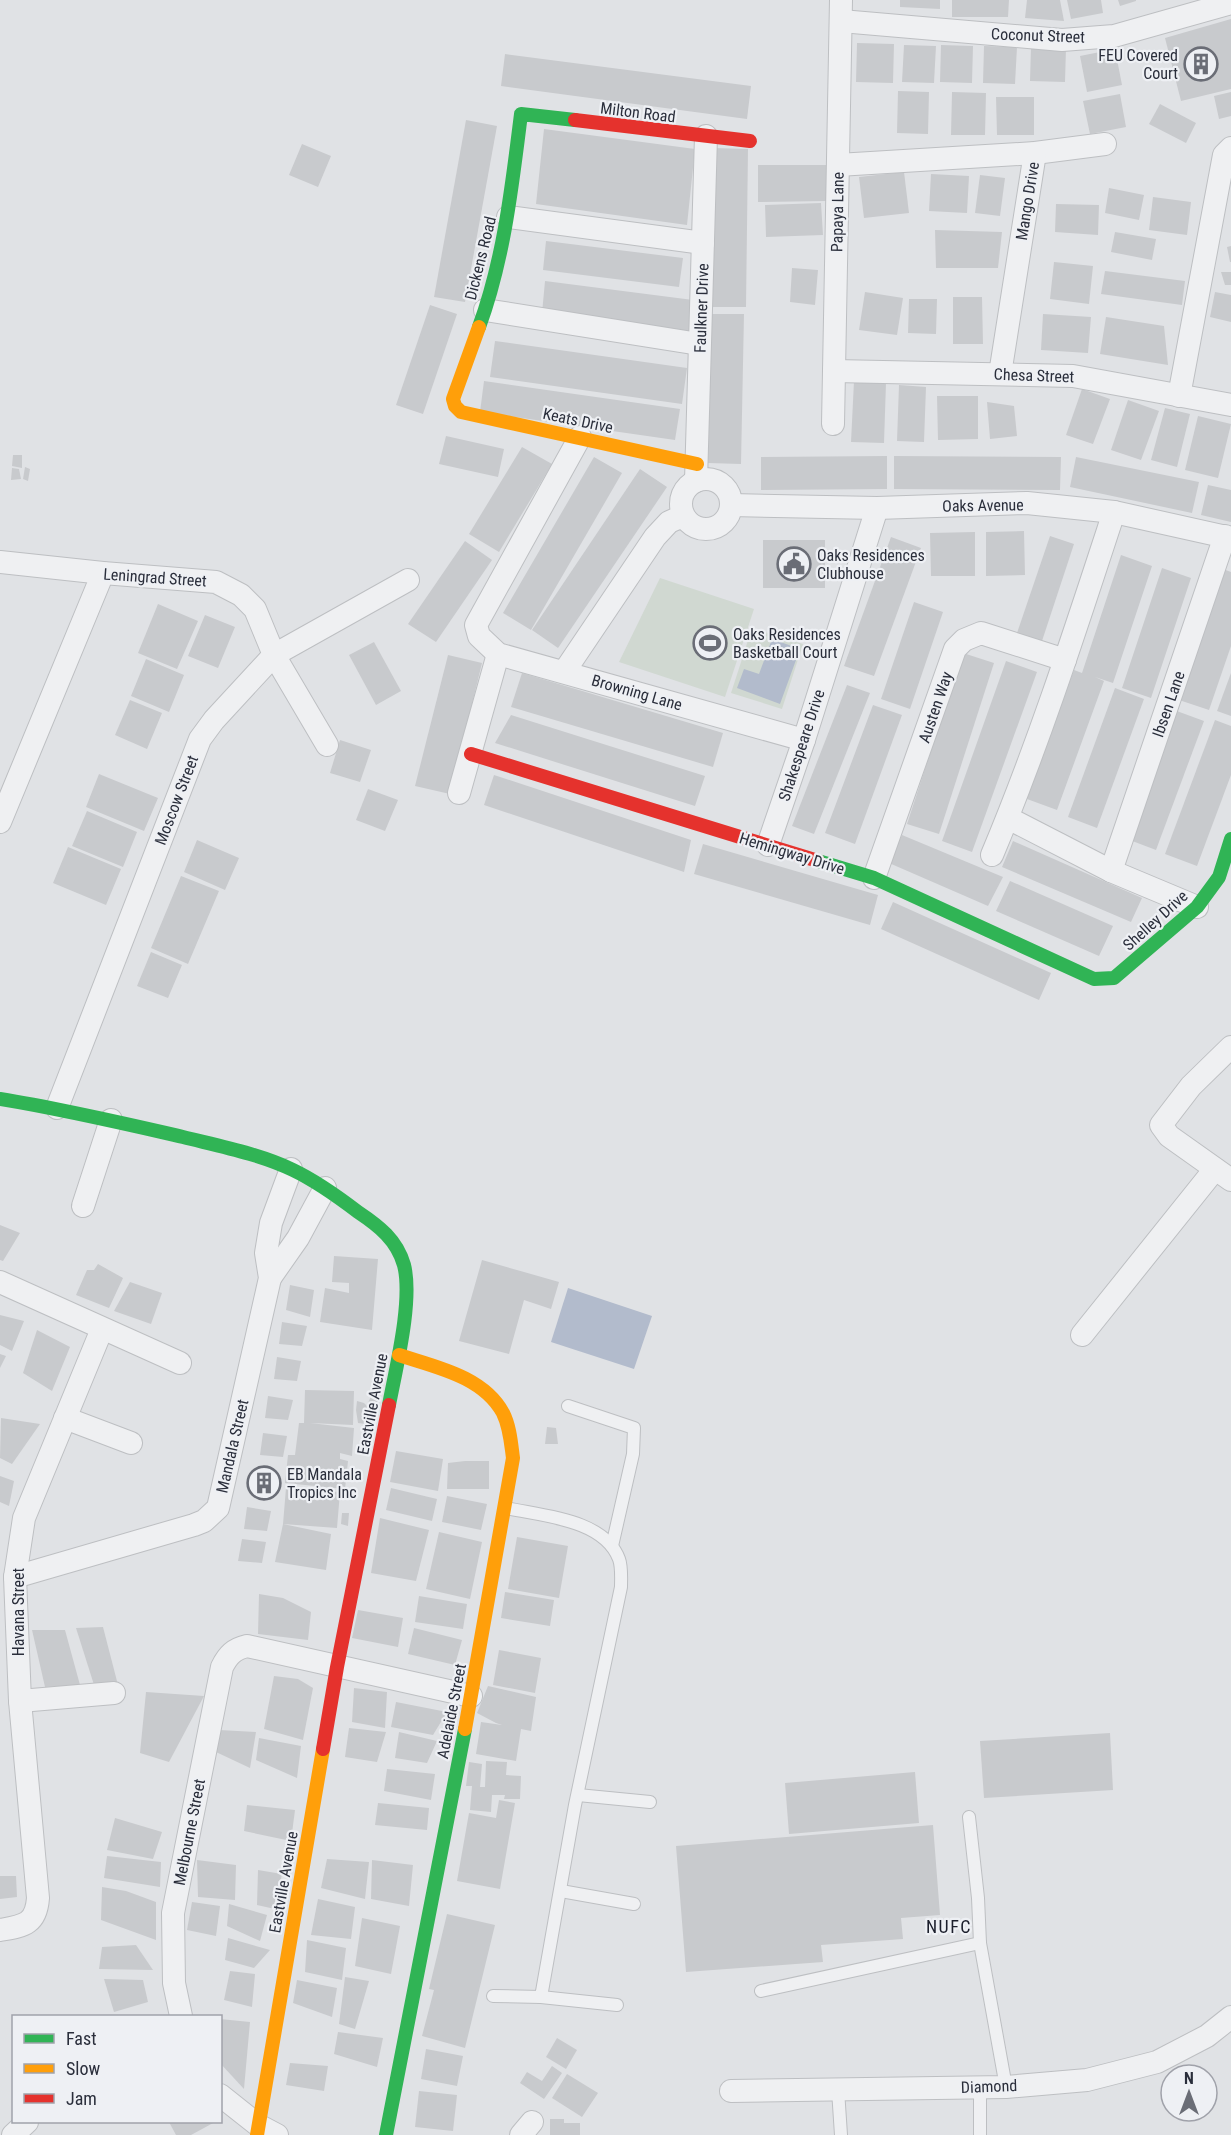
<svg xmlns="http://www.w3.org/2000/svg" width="1231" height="2135" font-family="'Roboto Condensed',sans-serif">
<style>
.green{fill:#d0d8d1}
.water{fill:#b2bbcc}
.building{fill:#c8cacd}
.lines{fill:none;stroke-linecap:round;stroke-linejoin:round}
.lane-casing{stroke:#bdbfc2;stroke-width:14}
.street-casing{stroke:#bdbfc2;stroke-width:24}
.lane{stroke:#eff0f2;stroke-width:12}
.street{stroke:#eff0f2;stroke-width:22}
.fast{stroke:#30b455;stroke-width:14}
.slow{stroke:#ff9f0a;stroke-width:14}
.jam{stroke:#e5322d;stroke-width:14}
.labels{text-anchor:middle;stroke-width:4.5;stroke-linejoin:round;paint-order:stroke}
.street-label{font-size:16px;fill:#2a2e3b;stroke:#eef0f4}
.poi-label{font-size:16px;fill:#2a2e3b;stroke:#eef0f4;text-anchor:start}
.neighbourhood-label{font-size:18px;letter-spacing:1.5px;fill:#1c1f2c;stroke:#eef0f4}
</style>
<rect width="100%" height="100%" fill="#e0e2e5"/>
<g class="green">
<polygon points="660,578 754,609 725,697 619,662"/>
<polygon points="752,628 803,644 782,709 731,693"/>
</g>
<g class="water">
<polygon points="772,639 800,649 780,704 737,688 744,669 759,674"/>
<polygon points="568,1288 652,1316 634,1369 551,1342"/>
</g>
<g class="building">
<polygon points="900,0 940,0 940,9 900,7"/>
<polygon points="952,0 1009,0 1008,17 952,17"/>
<polygon points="1027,0 1060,0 1064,21 1025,18"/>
<polygon points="1067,0 1101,0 1103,13 1071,19"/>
<polygon points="1118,0 1136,0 1136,1 1120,6"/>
<polygon points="1231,19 1231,89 1181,101 1165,38"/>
<polygon points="857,43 894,44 893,83 856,82"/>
<polygon points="904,45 936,46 934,83 902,82"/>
<polygon points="941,45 973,46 972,83 940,82"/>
<polygon points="984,46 1017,47 1015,84 983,83"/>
<polygon points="1031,47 1066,48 1065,82 1030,81"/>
<polygon points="1115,49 1122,85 1087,92 1080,56"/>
<polygon points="505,54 751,86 747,119 501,86"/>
<polygon points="898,91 929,92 928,134 897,133"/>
<polygon points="952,92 986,93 985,135 951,135"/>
<polygon points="1231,92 1231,116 1219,119 1214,96"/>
<polygon points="1120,94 1126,127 1090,134 1083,101"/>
<polygon points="996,97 1034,97 1034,135 997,135"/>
<polygon points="1160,104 1196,123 1186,143 1149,124"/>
<polygon points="466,120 497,126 465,302 434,297"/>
<polygon points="544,129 695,149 687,225 536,204"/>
<polygon points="302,144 331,156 318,187 289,175"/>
<polygon points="713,148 748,149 746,307 710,307"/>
<polygon points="758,165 826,165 826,201 758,202"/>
<polygon points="904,172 909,213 864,218 859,177"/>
<polygon points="931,174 969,176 967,213 929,211"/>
<polygon points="980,175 1005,178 1000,216 975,213"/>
<polygon points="1109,188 1144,195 1139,220 1105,213"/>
<polygon points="1153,197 1191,202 1187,235 1149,230"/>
<polygon points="821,203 823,235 766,237 765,205"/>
<polygon points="1056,204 1099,205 1098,235 1055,232"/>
<polygon points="935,230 1002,232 998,268 936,268"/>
<polygon points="1115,232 1156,239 1152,260 1111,252"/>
<polygon points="546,241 683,258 679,287 543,270"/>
<polygon points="1231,246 1231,262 1230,262 1227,247"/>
<polygon points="1054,262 1093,266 1089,304 1050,299"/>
<polygon points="792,268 818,270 815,305 790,302"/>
<polygon points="1105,271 1185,281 1182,305 1101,294"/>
<polygon points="1221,272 1231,272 1231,285 1225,285"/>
<polygon points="545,281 693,300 690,336 542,313"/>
<polygon points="865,292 903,298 897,335 859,330"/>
<polygon points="1215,292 1231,295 1231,322 1210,317"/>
<polygon points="953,297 982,297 983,344 953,344"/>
<polygon points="909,299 937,299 936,334 908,333"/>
<polygon points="430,305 457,314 423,414 396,405"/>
<polygon points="711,314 744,314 741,464 708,463"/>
<polygon points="1043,314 1091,317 1088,353 1041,350"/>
<polygon points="1106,317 1164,326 1168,365 1100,354"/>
<polygon points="495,341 687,368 682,404 490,377"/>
<polygon points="484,381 680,409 675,440 480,412"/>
<polygon points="854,381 886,383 884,443 851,442"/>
<polygon points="899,385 926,387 924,442 897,441"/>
<polygon points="1082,389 1110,399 1093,444 1066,435"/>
<polygon points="937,396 978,396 978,439 938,440"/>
<polygon points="1128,400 1159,411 1141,460 1111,450"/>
<polygon points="987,402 1014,406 1017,436 990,439"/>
<polygon points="1165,408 1190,414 1177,467 1151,460"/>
<polygon points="1198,416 1231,424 1218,478 1185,470"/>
<polygon points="446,436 504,449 498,477 439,464"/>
<polygon points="522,447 552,464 499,552 469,534"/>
<polygon points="13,455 22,455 22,468 12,466"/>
<polygon points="887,456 887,489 761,490 761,457"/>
<polygon points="894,456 1061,457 1060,490 894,489"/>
<polygon points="594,457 622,473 531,630 503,613"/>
<polygon points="1076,457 1199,482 1192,513 1070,487"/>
<polygon points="25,467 30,469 28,481 23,479"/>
<polygon points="12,468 19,469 21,479 11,480"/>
<polygon points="640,469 667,487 558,648 532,630"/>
<polygon points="1208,485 1231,490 1231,522 1201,515"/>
<polygon points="1024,531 1025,575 986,576 986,532"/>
<polygon points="975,532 975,576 931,576 930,533"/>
<polygon points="1050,536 1074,544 1042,641 1017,633"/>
<polygon points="891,537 921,548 874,676 844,666"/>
<rect x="763" y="540" width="62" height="48"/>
<polygon points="465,541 492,560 436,642 408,624"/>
<polygon points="1121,555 1152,566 1113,683 1095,677 1104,681 1057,810 1027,799 1074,670 1082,673"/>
<polygon points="1162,568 1191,578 1151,698 1122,688"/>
<polygon points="1223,569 1231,572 1231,646 1209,710 1179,700"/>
<polygon points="914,602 943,612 910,709 881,699"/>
<polygon points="158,604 198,621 177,669 138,653"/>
<polygon points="205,615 235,627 218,668 188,656"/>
<polygon points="374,642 401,691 376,705 349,655"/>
<polygon points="963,653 994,663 939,834 907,824"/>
<polygon points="448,655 482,663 450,794 415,786"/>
<polygon points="146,659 184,675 169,712 131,696"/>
<polygon points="1006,661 1037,672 972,852 942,841"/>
<polygon points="522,673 723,733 713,767 511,707"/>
<polygon points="1231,673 1231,716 1217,711"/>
<polygon points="847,685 870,693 814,834 792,826"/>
<polygon points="1115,688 1144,699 1097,828 1068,817"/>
<polygon points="130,700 162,713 147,749 115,735"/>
<polygon points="873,705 902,715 855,844 825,833"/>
<polygon points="1174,710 1204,721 1156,850 1127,839"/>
<polygon points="511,715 705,776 695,806 495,743"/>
<polygon points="1215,720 1231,726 1231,775 1197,866 1165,854"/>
<polygon points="340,740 371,750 360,782 330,773"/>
<polygon points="99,774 158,798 144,831 86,807"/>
<polygon points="494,775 691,840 684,872 484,805"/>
<polygon points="368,789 398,800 385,831 356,820"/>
<polygon points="87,811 137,832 123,867 72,846"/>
<polygon points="902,835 1003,877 988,906 889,863"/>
<polygon points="197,840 239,858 225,890 184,872"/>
<polygon points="1013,841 1142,898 1131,922 1002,867"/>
<polygon points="703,844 878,895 870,925 694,874"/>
<polygon points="68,847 121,869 106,905 53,883"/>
<polygon points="181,876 219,891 188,964 151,948"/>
<polygon points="1010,881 1113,926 1099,956 996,911"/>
<polygon points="893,902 1051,973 1039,1000 881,929"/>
<polygon points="151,952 182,965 168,998 137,986"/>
<polygon points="0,1225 20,1233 3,1261 0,1260"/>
<polygon points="334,1256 378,1259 372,1330 320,1322 325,1288 349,1293 349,1283 332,1282"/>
<polygon points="482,1260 559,1282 551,1309 524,1300 509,1354 459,1341"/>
<polygon points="98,1264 123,1278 109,1308 76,1295 87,1270 94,1270"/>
<polygon points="130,1282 162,1293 151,1324 114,1311"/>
<polygon points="290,1285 314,1290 310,1317 286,1310"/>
<polygon points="0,1315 24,1321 12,1351 0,1345"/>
<polygon points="282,1322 307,1326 302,1346 279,1344"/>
<polygon points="37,1330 70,1347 52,1391 23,1373"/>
<polygon points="0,1354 6,1356 0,1368"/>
<polygon points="277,1357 301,1361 297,1381 274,1379"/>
<polygon points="376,1385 378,1403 368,1403"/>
<polygon points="305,1390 354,1391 353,1425 310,1423 354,1428 352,1456 340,1453 340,1459 348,1461 345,1489 285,1483 288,1455 295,1455 299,1423 304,1423"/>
<polygon points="268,1396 293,1400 288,1420 265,1418"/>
<polygon points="357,1401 364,1403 368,1407 366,1424 358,1423 356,1410"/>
<polygon points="1,1418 40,1424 12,1464 0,1458"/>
<polygon points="547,1427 556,1428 558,1444 545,1444"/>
<polygon points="263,1433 287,1436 283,1457 260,1455"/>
<polygon points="396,1451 443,1459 438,1491 390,1482"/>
<polygon points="465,1461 489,1461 489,1489 447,1489 448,1463"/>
<polygon points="254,1470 278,1473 274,1494 251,1492"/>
<polygon points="0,1476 14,1481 9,1506 0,1502"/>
<polygon points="286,1488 340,1492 337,1528 283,1524 331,1534 326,1570 275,1562 283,1524"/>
<polygon points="391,1488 437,1499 432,1521 386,1510"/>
<polygon points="447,1496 487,1504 481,1530 442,1522"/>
<polygon points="247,1507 271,1511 267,1531 244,1529"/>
<polygon points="342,1513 349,1513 348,1526 341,1524"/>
<polygon points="380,1518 429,1530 416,1581 371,1573"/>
<polygon points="439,1532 482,1542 470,1599 426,1589"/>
<polygon points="517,1537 568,1546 559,1598 508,1589"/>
<polygon points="242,1539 266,1542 262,1563 238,1561"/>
<polygon points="505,1592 554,1600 550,1626 501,1618"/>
<polygon points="259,1594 283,1598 311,1612 308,1640 258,1634"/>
<polygon points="419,1596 467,1604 463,1629 415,1622"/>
<polygon points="358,1610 403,1618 398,1647 352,1638"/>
<polygon points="103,1627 118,1685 95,1688 76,1628"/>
<polygon points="414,1628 462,1640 455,1665 408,1654"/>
<polygon points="32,1630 65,1630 80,1685 45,1687"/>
<polygon points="499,1650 541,1658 535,1693 493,1685"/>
<polygon points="274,1676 298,1679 313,1688 303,1740 264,1729"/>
<polygon points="488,1686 536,1697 531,1731 521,1729 516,1761 476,1754 481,1722 502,1725 496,1723 477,1713"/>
<polygon points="354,1688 387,1692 385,1728 352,1722"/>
<polygon points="146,1692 204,1696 169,1762 140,1753"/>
<polygon points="396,1702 447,1712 433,1735 391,1727"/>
<polygon points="349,1728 386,1732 377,1762 345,1757"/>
<polygon points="219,1730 256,1732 250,1768 216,1752"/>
<polygon points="399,1732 437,1741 427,1763 395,1758"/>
<polygon points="1110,1733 1113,1790 984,1798 980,1741"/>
<polygon points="259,1738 301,1746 297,1778 256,1760"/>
<polygon points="486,1761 507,1762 506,1775 521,1776 520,1799 504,1799 505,1795 492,1795 491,1812 470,1810 472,1786 466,1786 469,1762 482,1764 480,1787 485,1787"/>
<polygon points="387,1769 435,1774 431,1800 384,1791"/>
<polygon points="915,1772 919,1823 789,1834 785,1783"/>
<polygon points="499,1800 515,1803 500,1889 457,1881 469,1813 496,1818"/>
<polygon points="378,1803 429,1808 427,1830 375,1825"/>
<polygon points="247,1805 295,1810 291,1841 244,1831"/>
<polygon points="115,1818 162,1832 153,1859 107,1850"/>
<polygon points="933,1825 940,1915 901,1918 903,1939 821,1945 823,1962 686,1972 676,1846"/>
<polygon points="107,1856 161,1862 160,1887 104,1878"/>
<polygon points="327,1859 369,1862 365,1899 321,1888"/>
<polygon points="197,1860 236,1865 235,1900 198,1897"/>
<polygon points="372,1860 413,1865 409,1906 371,1899"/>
<polygon points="258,1870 282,1874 275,1909 257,1905"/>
<polygon points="0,1876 16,1876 17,1897 0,1899"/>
<polygon points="102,1887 126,1891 156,1902 156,1940 101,1920"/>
<polygon points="318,1899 355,1907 351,1939 311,1935"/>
<polygon points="192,1902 220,1906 216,1936 187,1930"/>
<polygon points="229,1904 267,1915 260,1941 227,1926"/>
<polygon points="447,1914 495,1925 465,2048 422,2036 434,1990 429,1989"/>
<polygon points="362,1918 400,1926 391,1974 355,1966"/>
<polygon points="228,1938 270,1950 254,1968 225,1960"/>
<polygon points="307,1940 346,1948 342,1980 305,1972"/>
<polygon points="136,1945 153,1970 99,1969 102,1947"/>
<polygon points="230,1971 255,1974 252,2007 224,2000"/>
<polygon points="345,1977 369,1981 355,2029 339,2024"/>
<polygon points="104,1979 143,1980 148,2002 114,2012"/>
<polygon points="297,1980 337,1988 332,2017 293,2003"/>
<polygon points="220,2019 250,2022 244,2089 220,2063"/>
<polygon points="338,2032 383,2038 377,2067 334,2054"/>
<polygon points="557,2038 577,2050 566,2069 546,2057"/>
<polygon points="426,2049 463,2056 457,2086 421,2079"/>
<polygon points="290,2063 328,2066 324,2091 286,2085"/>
<polygon points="552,2066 562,2073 544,2099 520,2083 527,2072 542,2081"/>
<polygon points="567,2074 598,2093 582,2117 552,2098"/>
<polygon points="419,2091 457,2095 453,2131 415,2127"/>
<polygon points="550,2119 564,2119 564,2123 580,2123 580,2135 550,2135"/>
<polygon points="169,2122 215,2122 191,2135 176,2135"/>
</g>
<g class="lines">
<g class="lane-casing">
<g id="lane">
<polyline points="568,1406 634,1428 633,1454 612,1546"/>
<polyline points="578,1795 650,1802"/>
<polyline points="969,1817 978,1898 980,1943 1006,2087"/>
<polyline points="561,1891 634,1904"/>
<polyline points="761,1991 980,1943"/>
<path d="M 493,1996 L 541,1997 L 575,1805 L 621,1587 C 621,1579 622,1567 619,1559 C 604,1519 542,1516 506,1508"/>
<polyline points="541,1997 617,2005"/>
<polyline points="980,2087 980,2135"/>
<polyline points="838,2090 841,2135"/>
</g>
</g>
<g class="street-casing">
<g id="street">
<polyline points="841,21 1062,40 1114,36 1231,3"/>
<polyline points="838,165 1035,153 1105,144"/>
<polyline points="508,217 703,243"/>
<polyline points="485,310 699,344"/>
<polyline points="834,371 1073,376 1231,405"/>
<polyline points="1000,374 1035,153"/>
<polyline points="1179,396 1224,155 1231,148"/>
<polyline points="833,424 841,0"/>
<polyline points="580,437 476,625 479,636 498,654 804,740"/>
<circle cx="706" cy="504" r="25"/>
<polyline points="696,481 706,136"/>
<polyline points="731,505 877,508 1027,503 1114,512 1231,538"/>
<polyline points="0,562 103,573 216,582 241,595 255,609 274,655 327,745"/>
<polyline points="564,672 655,537 669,522 683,516"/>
<polyline points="459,793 498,654"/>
<polyline points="1008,818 1111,871 1197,907"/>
<polyline points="0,822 103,573"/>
<polyline points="768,845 804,740 877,508"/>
<path d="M 992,855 C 1039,743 1076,628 1114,512"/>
<polyline points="1111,871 1225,536"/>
<polyline points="874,878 955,649 964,640 981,633 1065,660"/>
<polyline points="1231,1047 1191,1086 1161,1125 1169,1136 1231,1180"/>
<polyline points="57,1108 200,739 214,720 274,655 408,580"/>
<polyline points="83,1206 111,1120"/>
<polyline points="270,1278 298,1238 325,1188"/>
<polyline points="0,1282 180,1363"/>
<polyline points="1082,1335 1215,1169"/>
<polyline points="65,1418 131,1443"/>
<polyline points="15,1577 194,1525 204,1521 218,1508 270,1278 266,1253 271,1223 291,1169"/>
<polyline points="20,1701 114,1693"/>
<path d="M 0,1930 C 23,1926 36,1925 38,1898 L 20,1701 L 15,1577 L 24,1518 L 102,1329"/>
<path d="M 181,2016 L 174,1983 L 173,1913 L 222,1667 C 228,1655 234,1649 247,1646 L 471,1696"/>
<polyline points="731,2091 1006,2087 1087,2080 1157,2062 1207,2036 1231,2017"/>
<polyline points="220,2095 258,2125 277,2135"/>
<polyline points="13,2135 27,2122"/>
<polyline points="521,2135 532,2122"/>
</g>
</g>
<use href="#lane" class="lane"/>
<use href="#street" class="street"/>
<g class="fast">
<path d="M 479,327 C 504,259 512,186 521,114 L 575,120"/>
<polyline points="818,861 874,878 1094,979 1114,978 1197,907 1219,877 1231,839"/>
<path d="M 0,1099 C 62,1109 122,1123 183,1137 C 219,1146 260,1154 293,1170 C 316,1181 337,1196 358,1212 C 379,1226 397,1240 404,1265 C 413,1300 396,1368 389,1405"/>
<polyline points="386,2135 465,1729"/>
</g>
<g class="slow">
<polyline points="479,327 453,399 455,406 461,412 697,464"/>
<path d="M 399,1355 C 435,1367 483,1376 503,1413 C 510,1427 511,1443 513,1458 L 465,1729"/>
<polyline points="257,2135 323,1749"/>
</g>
<g class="jam">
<polyline points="575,120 750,141"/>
<polyline points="471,754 818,861"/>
<polyline points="323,1749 337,1667 389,1405"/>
</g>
</g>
<defs>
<g id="building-ring" transform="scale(1.725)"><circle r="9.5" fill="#eef0f4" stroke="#6a6d76" stroke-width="1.5"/><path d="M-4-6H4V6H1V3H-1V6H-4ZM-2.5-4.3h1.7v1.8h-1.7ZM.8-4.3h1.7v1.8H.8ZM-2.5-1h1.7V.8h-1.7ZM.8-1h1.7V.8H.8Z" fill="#6a6d76"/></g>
<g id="civic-ring" transform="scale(1.725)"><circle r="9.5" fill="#eef0f4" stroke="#6a6d76" stroke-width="1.5"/><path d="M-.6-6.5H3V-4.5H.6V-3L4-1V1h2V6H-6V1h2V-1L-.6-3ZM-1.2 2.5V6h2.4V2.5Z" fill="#6a6d76"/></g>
<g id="stadium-ring" transform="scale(1.725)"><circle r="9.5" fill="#eef0f4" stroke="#6a6d76" stroke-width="1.5"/><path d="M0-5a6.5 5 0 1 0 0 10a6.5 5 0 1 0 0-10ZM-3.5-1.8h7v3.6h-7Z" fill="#6a6d76"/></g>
</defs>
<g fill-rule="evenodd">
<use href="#building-ring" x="1201" y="64"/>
<use href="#civic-ring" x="794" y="564"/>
<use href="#stadium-ring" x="710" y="643"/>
<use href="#building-ring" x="264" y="1483"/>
</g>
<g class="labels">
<g class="street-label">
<text transform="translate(1038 35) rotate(2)" y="6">Coconut Street</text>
<text transform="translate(638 112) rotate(7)" y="6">Milton Road</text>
<text transform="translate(1027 201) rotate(-81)" y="6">Mango Drive</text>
<text transform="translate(837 212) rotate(-89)" y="6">Papaya Lane</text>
<text transform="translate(480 258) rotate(-76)" y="6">Dickens Road</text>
<text transform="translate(701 308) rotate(-88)" y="6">Faulkner Drive</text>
<text transform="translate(1034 375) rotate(2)" y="6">Chesa Street</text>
<text transform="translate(578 420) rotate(12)" y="6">Keats Drive</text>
<text transform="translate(983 505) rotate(-1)" y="6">Oaks Avenue</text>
<text transform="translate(155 577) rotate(4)" y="6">Leningrad Street</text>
<text transform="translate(637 692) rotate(16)" y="6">Browning Lane</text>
<text transform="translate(1168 704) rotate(-71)" y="6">Ibsen Lane</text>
<text transform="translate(935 707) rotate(-71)" y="6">Austen Way</text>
<text transform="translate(801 745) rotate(-72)" y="6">Shakespeare Drive</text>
<text transform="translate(176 800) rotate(-69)" y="6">Moscow Street</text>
<text transform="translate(792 853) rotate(17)" y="6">Hemingway Drive</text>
<text transform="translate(1155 920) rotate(-42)" y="6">Shelley Drive</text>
<text transform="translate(372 1404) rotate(-79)" y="6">Eastville Avenue</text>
<text transform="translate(232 1446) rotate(-77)" y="6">Mandala Street</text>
<text transform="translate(18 1612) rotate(-90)" y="6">Havana Street</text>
<text transform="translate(451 1711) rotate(-79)" y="6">Adelaide Street</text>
<text transform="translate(189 1832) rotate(-79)" y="6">Melbourne Street</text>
<text transform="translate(283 1882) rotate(-80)" y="6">Eastville Avenue</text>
<text transform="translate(989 2086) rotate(-2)" y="6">Diamond</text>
</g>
<g class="poi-label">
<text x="1178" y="61" text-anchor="end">FEU Covered<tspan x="1178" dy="18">Court</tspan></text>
<text x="817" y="561">Oaks Residences<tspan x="817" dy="18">Clubhouse</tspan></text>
<text x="733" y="640">Oaks Residences<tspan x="733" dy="18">Basketball Court</tspan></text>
<text x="287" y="1480">EB Mandala<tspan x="287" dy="18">Tropics Inc</tspan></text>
</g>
<g class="neighbourhood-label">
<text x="949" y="1933">NUFC</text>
</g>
</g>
<rect x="12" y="2015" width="210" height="108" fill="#eef0f4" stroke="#a0a2aa" stroke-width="1.5"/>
<rect x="24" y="2034" width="30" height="9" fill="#30b455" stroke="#a0a2aa" stroke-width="1.5"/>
<text x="66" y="2045" font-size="18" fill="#2a2e3b">Fast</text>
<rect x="24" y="2064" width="30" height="9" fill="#ff9f0a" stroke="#a0a2aa" stroke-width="1.5"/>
<text x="66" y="2075" font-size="18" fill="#2a2e3b">Slow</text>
<rect x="24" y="2094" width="30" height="9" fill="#e5322d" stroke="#a0a2aa" stroke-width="1.5"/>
<text x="66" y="2105" font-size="18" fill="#2a2e3b">Jam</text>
<g transform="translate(1189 2093)"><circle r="28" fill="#eef0f4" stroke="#a0a2aa" stroke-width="1.5"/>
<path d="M0-4.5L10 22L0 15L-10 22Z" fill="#6a6d76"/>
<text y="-9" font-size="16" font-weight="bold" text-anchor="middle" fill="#2a2e3b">N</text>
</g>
</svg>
